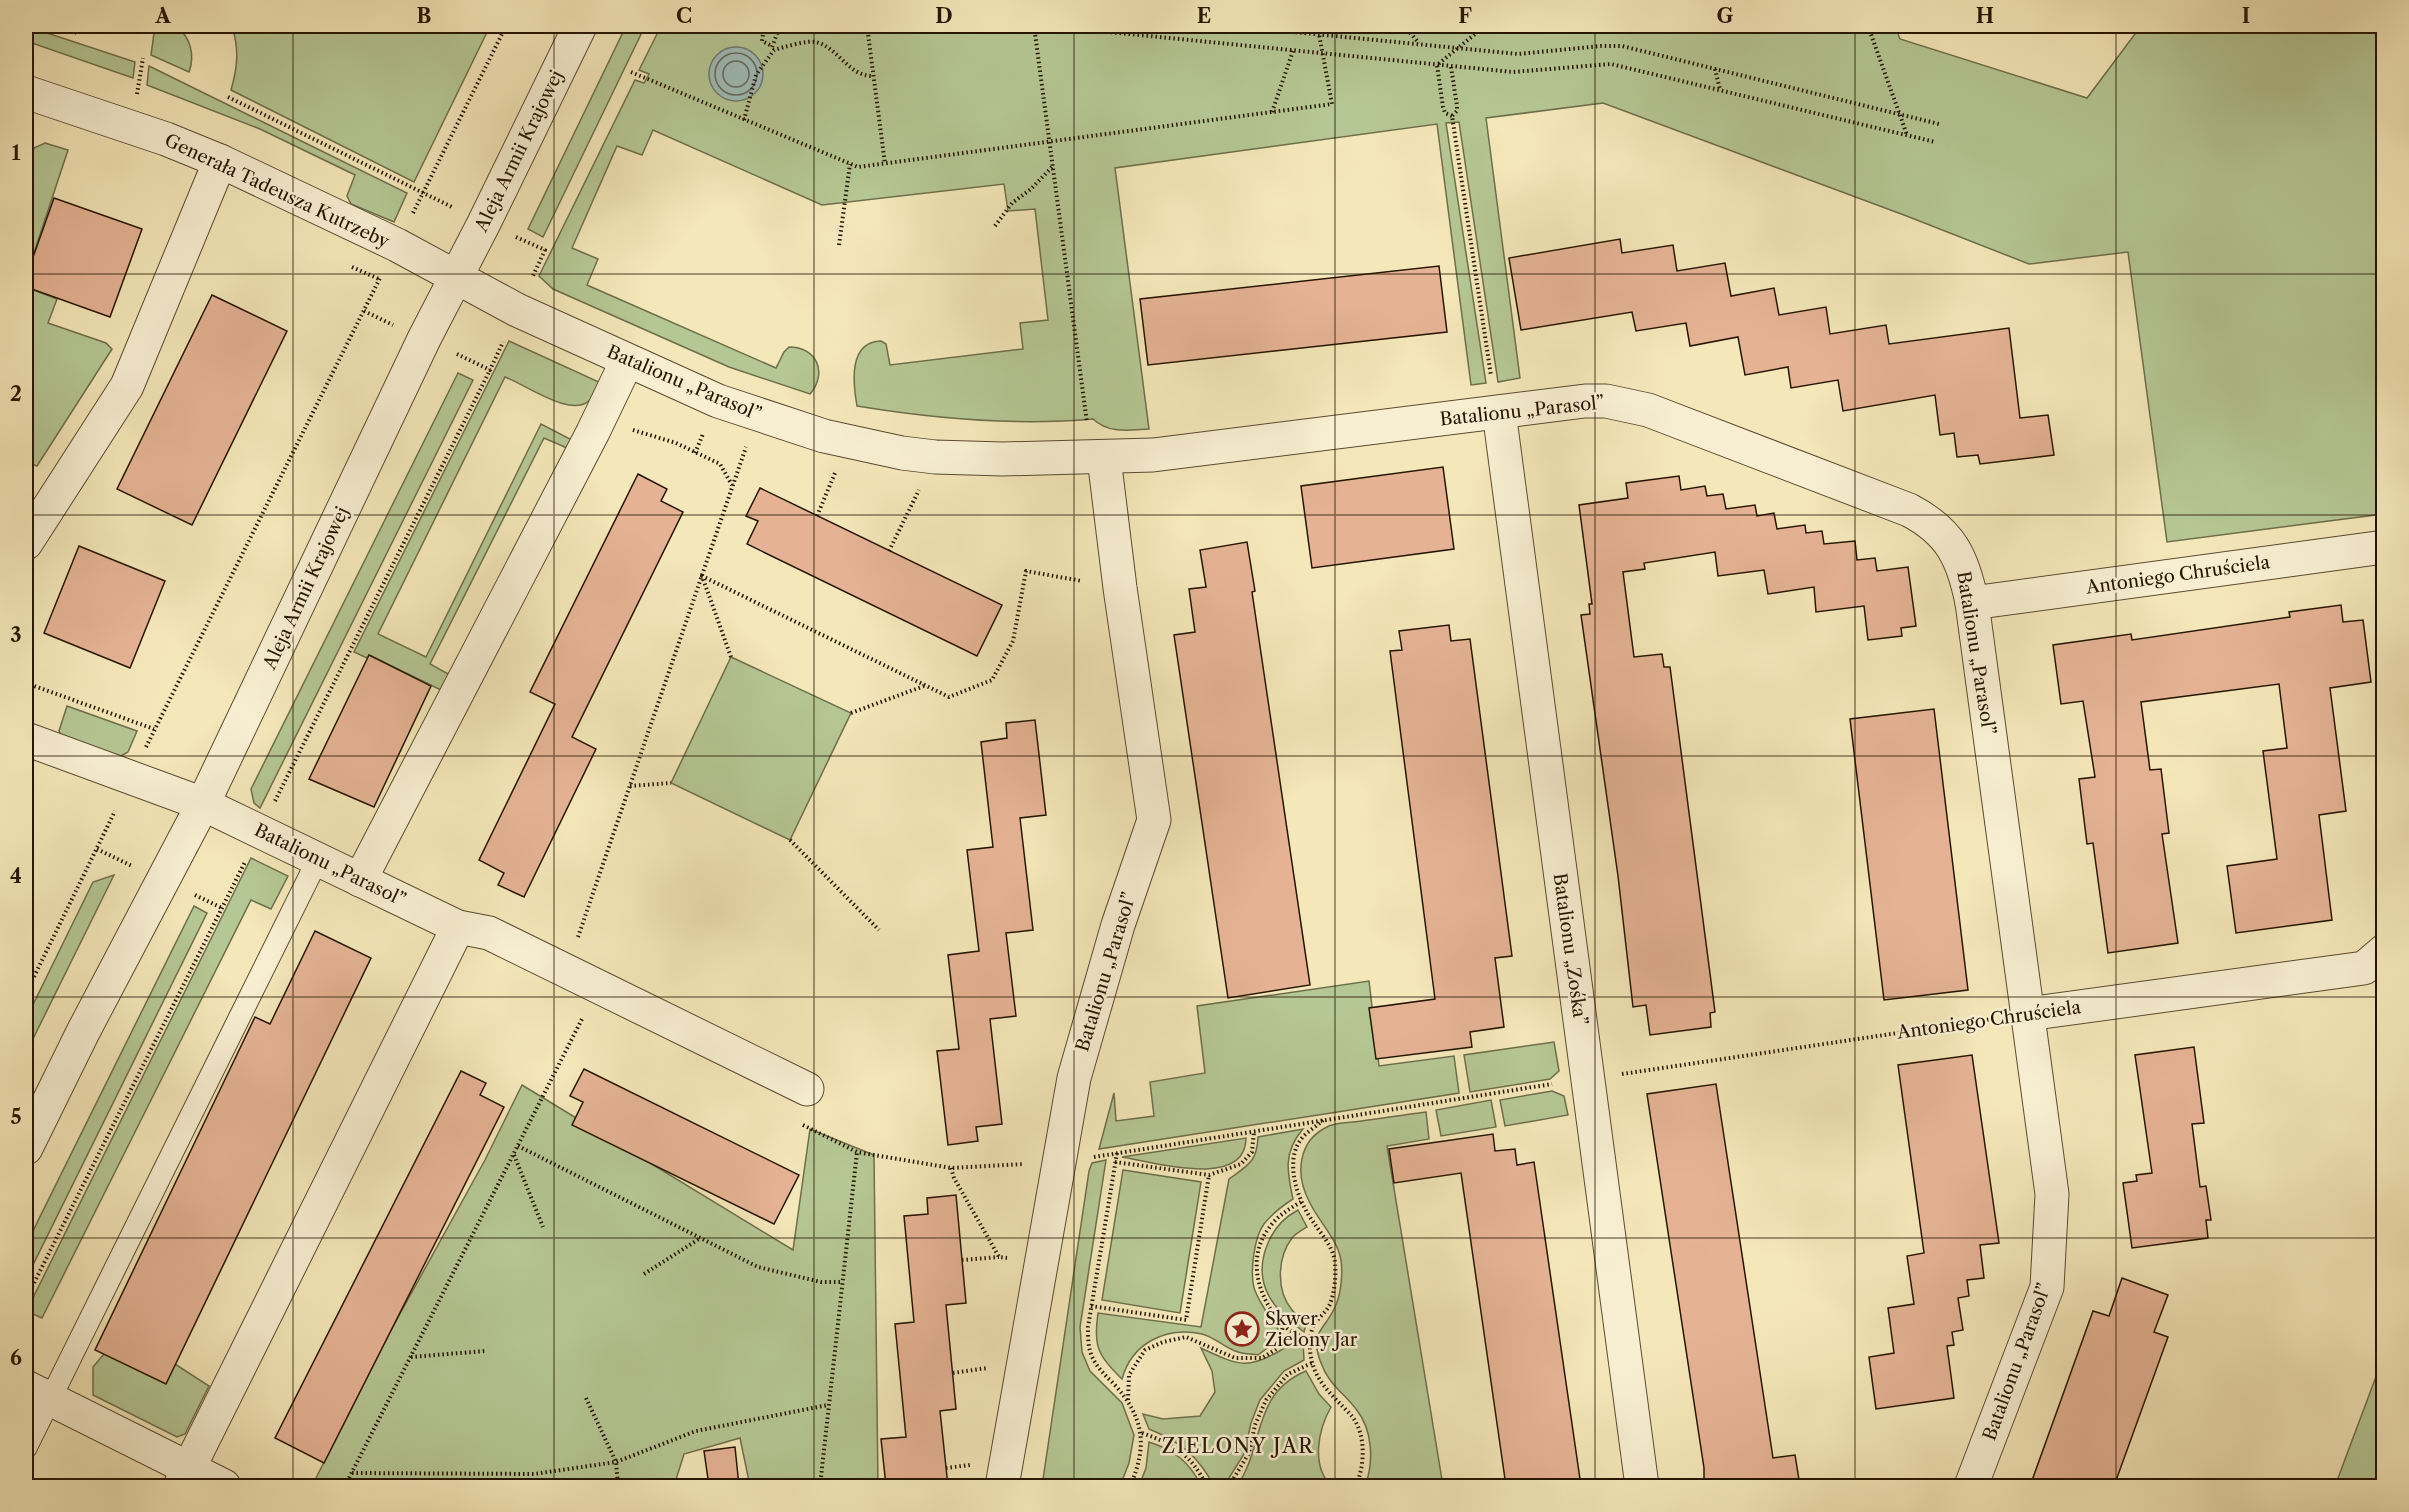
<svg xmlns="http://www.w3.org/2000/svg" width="2409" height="1512" font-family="'Libre Caslon Text',serif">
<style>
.green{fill:#b5c794;stroke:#6e6e4b;stroke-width:1.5}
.water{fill:#a0bdba;stroke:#6f7a70;stroke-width:1.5}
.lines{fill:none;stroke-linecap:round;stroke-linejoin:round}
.shore{stroke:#63695e;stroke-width:1.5}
.building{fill:#e5b394;stroke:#261502;stroke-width:1.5}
.service-casing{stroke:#5a4a30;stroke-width:23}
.minor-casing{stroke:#5a4a30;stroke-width:35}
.tertiary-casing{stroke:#5a4a30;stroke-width:35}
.path{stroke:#261502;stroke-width:4;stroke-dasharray:1.5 3;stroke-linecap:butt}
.service{stroke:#f8efd2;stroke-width:21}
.minor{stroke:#f8efd2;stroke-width:33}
.tertiary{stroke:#f8efd2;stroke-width:33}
.grid{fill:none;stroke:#261502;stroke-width:1.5;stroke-opacity:0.55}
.labels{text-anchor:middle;stroke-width:5;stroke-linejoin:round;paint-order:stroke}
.street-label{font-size:18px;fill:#261502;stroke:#f8efd2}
.poi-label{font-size:18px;fill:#261502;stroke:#f8efd2;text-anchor:start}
.neighbourhood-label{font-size:20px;letter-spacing:1.5px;fill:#261502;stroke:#f8efd2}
.neatline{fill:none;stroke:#261502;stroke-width:2}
.grid-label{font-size:20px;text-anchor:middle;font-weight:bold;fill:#261502}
</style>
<rect width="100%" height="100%" fill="#f4e7b9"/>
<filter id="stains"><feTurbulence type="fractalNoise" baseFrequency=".00333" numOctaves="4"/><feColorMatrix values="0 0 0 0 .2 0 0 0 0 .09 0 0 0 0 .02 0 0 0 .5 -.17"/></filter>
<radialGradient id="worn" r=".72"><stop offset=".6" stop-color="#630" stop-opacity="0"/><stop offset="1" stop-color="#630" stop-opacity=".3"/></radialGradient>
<g class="green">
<polygon points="26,26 135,62 133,78 26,41"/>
<path d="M 155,26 C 161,25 169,24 174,27 C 191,34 195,56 189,72 L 151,55 Z"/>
<path d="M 232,26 L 490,26 L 414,182 L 231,90 C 238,66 239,49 232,26 Z"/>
<polygon points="626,26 645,26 543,237 528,229"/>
<path d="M 661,26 L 1895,26 L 1900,39 L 2087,98 L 2141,26 L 2383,26 L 2383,514 L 2167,542 L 2128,252 L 2029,264 L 1904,215 L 1603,103 L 1486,118 L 1520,378 L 1498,382 L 1459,122 L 1446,123 L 1486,383 L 1471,385 L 1437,124 L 1115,168 L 1149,429 C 1129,430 1109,434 1093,419 C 1014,426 936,419 857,406 C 853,383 848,342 881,341 L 886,344 L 890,365 L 1023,349 L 1020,323 L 1048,320 L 1035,209 L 1008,211 L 1004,184 L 822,205 L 653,130 L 642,155 L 617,146 L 572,248 L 598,259 L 587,285 L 776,368 L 784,352 L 789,347 C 817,347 828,373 810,394 L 729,367 L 553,289 L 539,276 L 635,80 L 644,83 L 649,74 L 639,70 Z"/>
<polygon points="149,66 407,193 394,222 351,204 347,196 355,175 260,129 147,85"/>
<polygon points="45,143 68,150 26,277 26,173 34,148"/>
<polygon points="26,287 57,299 48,323 106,343 112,349 37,466 26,462"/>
<path d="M 509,341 L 601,383 C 598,388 595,395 591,399 C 573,420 525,384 505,377 L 378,634 L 426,657 L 541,424 L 572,440 L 567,448 L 544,438 L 430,664 L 452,676 L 443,691 L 369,655 L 367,658 L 354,652 Z"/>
<polygon points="458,373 473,380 260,808 254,803 251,789"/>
<polygon points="731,657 851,713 790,840 671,783"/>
<polygon points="67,706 137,731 128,752 121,756 64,740 59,731"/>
<polygon points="251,858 288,876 271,909 251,900 42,1318 33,1314 26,1328 26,1312"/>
<polygon points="114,875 26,1053 26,1019 93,882"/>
<polygon points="194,906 207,913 26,1279 26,1245"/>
<polygon points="1369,981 1379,1066 1454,1056 1459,1093 1099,1149 1114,1093 1116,1121 1154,1116 1150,1082 1205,1073 1197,1006"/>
<polygon points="1554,1042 1559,1071 1550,1079 1470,1092 1464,1055"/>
<polygon points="522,1085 793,1250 810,1129 874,1155 878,1486 750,1486 740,1438 684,1454 674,1486 312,1486 386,1339 485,1160"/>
<polygon points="1552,1091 1564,1096 1568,1115 1505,1126 1500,1100"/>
<polygon points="1491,1100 1496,1127 1441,1136 1436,1110"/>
<path d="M 1426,1112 L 1429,1139 L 1387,1146 L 1443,1486 L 1365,1486 C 1374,1462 1373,1430 1356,1409 C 1343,1392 1329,1385 1321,1363 C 1309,1332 1323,1332 1334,1309 C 1341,1296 1343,1275 1341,1260 C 1337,1238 1318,1221 1309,1201 C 1295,1174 1298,1141 1327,1127 C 1334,1123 1345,1123 1353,1122 C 1377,1119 1402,1115 1426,1112 Z"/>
<path d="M 1303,1129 C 1283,1152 1287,1172 1293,1199 C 1282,1206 1272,1214 1264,1224 C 1254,1237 1250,1272 1254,1288 C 1259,1303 1270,1317 1278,1329 L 1270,1346 L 1258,1355 C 1251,1354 1242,1354 1235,1351 C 1224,1347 1214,1337 1202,1334 C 1166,1326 1132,1343 1122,1379 C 1098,1356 1093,1346 1098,1313 L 1201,1327 L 1229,1179 C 1248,1165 1257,1162 1258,1137 Z"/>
<path d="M 1246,1138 C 1246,1190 1152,1162 1122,1157 Z"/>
<polygon points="1106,1160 1080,1327 1082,1352 1090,1371 1122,1403 1134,1435 1129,1463 1120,1486 1042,1486 1089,1171 1092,1163"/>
<polygon points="1123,1170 1201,1182 1180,1313 1102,1300"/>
<path d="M 1298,1210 L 1307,1227 C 1302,1230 1295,1234 1292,1238 C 1277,1258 1276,1291 1292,1310 C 1296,1315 1302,1318 1307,1321 L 1304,1332 C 1273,1310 1251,1283 1268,1243 C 1274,1228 1283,1218 1298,1210 Z"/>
<path d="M 1288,1334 L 1303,1342 L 1304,1360 L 1284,1371 L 1260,1400 L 1251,1423 L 1244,1454 L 1224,1486 L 1214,1486 C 1198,1456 1181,1442 1149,1429 L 1143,1414 L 1163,1419 L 1200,1416 L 1215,1392 L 1212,1371 L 1201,1348 C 1238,1365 1246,1371 1283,1349 Z"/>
<polygon points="104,1354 175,1364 209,1386 185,1434 177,1437 93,1395 93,1367"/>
<polygon points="2383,1358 2383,1486 2335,1486"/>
<path d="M 1306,1371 L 1319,1394 L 1331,1407 C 1318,1430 1311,1465 1331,1486 L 1237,1486 C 1265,1446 1251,1394 1306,1371 Z"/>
<path d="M 1149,1442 C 1174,1450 1190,1462 1201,1486 L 1139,1486 L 1146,1468 Z"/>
</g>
<circle class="water" cx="736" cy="74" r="27"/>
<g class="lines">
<g class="shore">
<circle cx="736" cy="74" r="21"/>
<circle cx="736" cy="74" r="13"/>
</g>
</g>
<g class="building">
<polygon points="54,198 142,229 110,317 26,287 26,277"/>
<polygon points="1620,239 1622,253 1673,245 1677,271 1725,263 1731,296 1774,288 1779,315 1826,307 1830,334 1886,325 1889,344 2009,328 2020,418 2048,415 2054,455 1980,464 1978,455 1957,457 1954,433 1940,435 1935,395 1843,411 1838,380 1791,388 1788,367 1745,375 1738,337 1690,346 1686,323 1636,331 1632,312 1521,330 1509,258"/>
<polygon points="1439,266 1447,332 1148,365 1140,299"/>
<polygon points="212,295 287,331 192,525 117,489"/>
<polygon points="1443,467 1454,549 1312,568 1301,486"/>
<polygon points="638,474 667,489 661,501 683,512 572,737 596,749 524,897 498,885 504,873 479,860 555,704 530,692"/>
<polygon points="1679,476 1681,490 1705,486 1707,496 1723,494 1726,509 1755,505 1757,516 1774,513 1777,529 1805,525 1806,533 1822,531 1824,544 1855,541 1857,560 1875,558 1877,571 1908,567 1916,626 1901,628 1902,636 1868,640 1864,606 1816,612 1814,587 1768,594 1764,570 1718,576 1715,552 1644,563 1645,569 1623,572 1634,657 1662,654 1664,667 1670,667 1715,1012 1710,1013 1711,1027 1650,1035 1646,1005 1633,1007 1618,876 1581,615 1590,614 1589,604 1592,604 1579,505 1628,498 1626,483"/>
<polygon points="760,488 1002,605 977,656 747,544 758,521 746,516"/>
<polygon points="1247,542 1255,591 1252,592 1310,985 1228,998 1174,635 1195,632 1189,589 1206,587 1200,550"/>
<polygon points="79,546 165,581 130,668 44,633"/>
<polygon points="2341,605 2343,622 2363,620 2371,682 2330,688 2346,811 2319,815 2332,920 2236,933 2227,866 2277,859 2263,751 2287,748 2279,684 2141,702 2150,770 2161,769 2169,833 2162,834 2178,943 2108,953 2093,843 2087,844 2079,779 2095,777 2083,701 2061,704 2053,645 2131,634 2132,640 2290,617 2289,612"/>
<polygon points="1449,625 1451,641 1470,639 1512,956 1495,958 1504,1027 1470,1032 1472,1047 1376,1059 1369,1008 1435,999 1390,651 1402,650 1399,631"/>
<polygon points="369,655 431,686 374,807 309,779"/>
<polygon points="1934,709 1968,990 1884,1000 1850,719"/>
<polygon points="1035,720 1046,815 1020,818 1033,930 1006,933 1016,1016 990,1019 1002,1124 976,1127 978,1141 948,1145 937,1051 959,1049 948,955 979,951 967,850 993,847 981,742 1007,738 1006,723"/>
<polygon points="315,931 371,958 166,1384 95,1350 255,1017 270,1024"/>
<polygon points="2194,1047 2204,1123 2192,1124 2200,1187 2206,1186 2211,1220 2206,1220 2208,1238 2132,1248 2123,1183 2137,1181 2136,1175 2152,1173 2135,1055"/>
<polygon points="1972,1055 1999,1243 1980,1245 1984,1278 1967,1280 1969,1296 1958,1298 1963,1330 1952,1332 1954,1345 1947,1346 1954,1398 1876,1409 1869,1357 1894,1353 1888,1308 1914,1304 1907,1256 1924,1253 1898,1065"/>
<polygon points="584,1069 799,1175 774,1224 572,1125 583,1102 570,1096"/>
<polygon points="461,1071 486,1083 480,1095 504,1107 324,1463 275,1438"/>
<polygon points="1716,1084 1773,1458 1795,1455 1800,1486 1704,1486 1704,1468 1647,1094"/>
<polygon points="1493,1134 1495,1151 1515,1149 1517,1165 1534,1162 1581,1486 1506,1486 1461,1173 1394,1183 1389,1149"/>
<polygon points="956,1195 966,1303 946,1305 956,1409 940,1411 948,1486 886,1486 881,1439 906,1437 895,1324 914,1322 904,1216 928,1214 927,1198"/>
<polygon points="2122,1278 2168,1295 2154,1332 2168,1337 2114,1486 2030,1486 2093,1311 2109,1316"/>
<polygon points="735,1447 739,1486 709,1486 704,1451"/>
</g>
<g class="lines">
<g class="service-casing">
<polyline id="service" points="26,1448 318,859"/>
</g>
<g class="minor-casing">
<g id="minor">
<path d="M 26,92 L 166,139 L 220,161 L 397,245 L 517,310 L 718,401 L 824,436 L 902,453 L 935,457 L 1003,459 L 1153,455 L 1585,401 L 1606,401 L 1648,410 L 1909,510 C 1951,532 1963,558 1972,603 L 2052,1194 L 2047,1287 L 1971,1486"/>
<polyline points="1499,412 1642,1486"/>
<polyline points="26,543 127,386 220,161"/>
<polyline points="1972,603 2384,547"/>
<polyline points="26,739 203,804 458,927 489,933 807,1089"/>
<polyline points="360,880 593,432 627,361"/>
<polyline points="2028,1014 2364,968 2384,951"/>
<polyline points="26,1387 224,1486"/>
<polyline points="180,1486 458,927"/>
<polyline points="1002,1486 1074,1078 1118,925 1154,820 1120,588 1104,458"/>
</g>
</g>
<g class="tertiary-casing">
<polyline id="tertiary" points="26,1148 83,1032 203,804 424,339 484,223 580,26"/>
</g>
<g class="path">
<polyline points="54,26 76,33"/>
<polyline points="764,26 762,41 772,46"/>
<polyline points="867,26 885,164"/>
<polyline points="1034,26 1087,423"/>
<polyline points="1048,26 1513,72 1611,64 1935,142"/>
<polyline points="1233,26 1518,54 1601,46 1622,46 1939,124"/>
<polyline points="1404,26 1419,43"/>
<polyline points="1868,26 1907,135"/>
<polyline points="1300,33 1304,26"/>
<polyline points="772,47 780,26"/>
<polyline points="1451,67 1457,106 1457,111 1452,116 1491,376"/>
<polyline points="1715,69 1720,90"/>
<polyline points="631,72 858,167 1332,104 1319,34"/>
<polyline points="137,94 143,58"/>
<polyline points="228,97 452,207"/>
<polyline points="1272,112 1293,51"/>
<polyline points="1452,116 1445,113 1443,107 1437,65 1485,26"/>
<path d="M 744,120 L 756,75 L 774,50 C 784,47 807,40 816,42 C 839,48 848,76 873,76"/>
<polyline points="413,213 506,26"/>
<polyline points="995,226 1012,203 1031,189 1053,166"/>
<polyline points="516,237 545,250 532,278"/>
<polyline points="839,245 850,164"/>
<polyline points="352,267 379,279"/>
<polyline points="364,311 393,325"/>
<polyline points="457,354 490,370 503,342"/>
<polyline points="633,430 676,443 720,464 732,485"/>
<polyline points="695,453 703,434"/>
<polyline points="817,516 835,473"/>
<polyline points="889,551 919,490"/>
<polyline points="731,657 702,576 949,697 992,680 1013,641 1026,571 1082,581"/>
<polyline points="26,683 154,729"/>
<polyline points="851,713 924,686"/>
<polyline points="146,747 381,276"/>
<polyline points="630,786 671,783"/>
<polyline points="275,801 490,370"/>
<polyline points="790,840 879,930"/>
<polyline points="97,849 132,866"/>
<polyline points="195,895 222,908"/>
<polyline points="578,937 746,447"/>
<polyline points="26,993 115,811"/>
<polyline points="1622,1074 1992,1019"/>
<path d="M 1323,1120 C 1317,1126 1308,1131 1302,1138 C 1283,1161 1298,1202 1314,1223 C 1322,1235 1334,1248 1335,1263 C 1336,1276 1335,1291 1330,1304 C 1327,1311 1320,1316 1316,1322 C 1308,1333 1309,1349 1312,1362 C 1318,1384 1334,1397 1349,1413 C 1367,1431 1365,1465 1356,1486"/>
<polyline points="803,1125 857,1152 874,1155 951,1168 1024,1164"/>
<polyline points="518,1146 758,1267 821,1282 842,1282"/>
<path d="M 1117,1153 L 1088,1327 C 1088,1335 1088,1344 1090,1351 C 1094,1365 1104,1374 1114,1384 C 1144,1417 1148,1446 1130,1486"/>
<polyline points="514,1155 543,1227"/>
<polyline points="1094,1157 1552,1084"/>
<polyline points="1115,1162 1209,1175 1241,1164 1252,1152 1254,1131"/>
<polyline points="951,1168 954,1178 999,1257 1007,1258"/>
<path d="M 1301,1202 C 1289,1209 1277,1216 1269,1228 C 1246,1258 1258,1298 1282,1324 C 1289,1331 1301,1336 1309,1341"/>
<polyline points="962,1260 999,1257"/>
<polyline points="644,1274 699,1239"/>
<polyline points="26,1299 245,862"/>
<polyline points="1091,1306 1186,1320 1209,1175"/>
<polyline points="411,1357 485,1351"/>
<polyline points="953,1373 987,1368"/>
<polyline points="586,1398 616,1462 618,1486"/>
<polyline points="1128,1400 1129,1375 1145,1350 1163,1342 1186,1337 1235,1358 1262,1358 1278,1348 1283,1326"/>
<path d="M 1142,1433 C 1176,1445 1190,1454 1207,1486"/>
<polyline points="946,1468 970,1465"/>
<polyline points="352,1473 534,1474 616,1462 696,1431 828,1405"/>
<polyline points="345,1486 583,1017"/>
<polyline points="820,1486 857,1152"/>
<polyline points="1229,1486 1249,1453 1255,1425 1266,1400 1288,1374 1312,1363"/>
</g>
<use href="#service" class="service"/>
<use href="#minor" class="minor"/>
<use href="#tertiary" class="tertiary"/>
</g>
<path class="grid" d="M 293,26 L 293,1486M 554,26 L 554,1486M 814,26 L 814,1486M 1074,26 L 1074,1486M 1335,26 L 1335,1486M 1595,26 L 1595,1486M 1855,26 L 1855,1486M 2116,26 L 2116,1486M 26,274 L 2384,274M 26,515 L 2384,515M 26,756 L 2384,756M 26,997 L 2384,997M 26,1238 L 2384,1238"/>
<defs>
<g id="sight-ring" transform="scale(1.725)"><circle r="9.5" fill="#f8efd2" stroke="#8f2418" stroke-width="1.5"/><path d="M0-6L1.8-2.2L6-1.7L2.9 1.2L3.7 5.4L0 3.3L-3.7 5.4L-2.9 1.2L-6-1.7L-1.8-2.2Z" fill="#8f2418"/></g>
</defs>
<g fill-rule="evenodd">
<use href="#sight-ring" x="1242" y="1329"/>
</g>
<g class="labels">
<g class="street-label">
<text transform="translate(519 151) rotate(-64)" y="6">Aleja Armii Krajowej</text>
<text transform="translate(277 191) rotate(25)" y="6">Generała Tadeusza Kutrzeby</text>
<text transform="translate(684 383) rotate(23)" y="6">Batalionu „Parasol”</text>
<text transform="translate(1522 411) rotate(-6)" y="6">Batalionu „Parasol”</text>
<text transform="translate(2178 575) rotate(-8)" y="6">Antoniego Chruściela</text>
<text transform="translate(306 588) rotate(-65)" y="6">Aleja Armii Krajowej</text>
<text transform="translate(1976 653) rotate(81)" y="6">Batalionu „Parasol”</text>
<text transform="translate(330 865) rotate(26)" y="6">Batalionu „Parasol”</text>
<text transform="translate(1570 949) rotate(82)" y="6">Batalionu „Zośka”</text>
<text transform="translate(1106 972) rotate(-73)" y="6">Batalionu „Parasol”</text>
<text transform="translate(1989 1020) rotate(-8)" y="6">Antoniego Chruściela</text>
<text transform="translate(2017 1362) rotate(-70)" y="6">Batalionu „Parasol”</text>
</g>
<g class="poi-label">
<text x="1265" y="1325">Skwer<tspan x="1265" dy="21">Zielony Jar</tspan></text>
</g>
<g class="neighbourhood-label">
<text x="1238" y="1453">ZIELONY JAR</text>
</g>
</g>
<rect width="2409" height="1512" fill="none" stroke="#f4e7b9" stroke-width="66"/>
<rect x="33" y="33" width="2343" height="1446" class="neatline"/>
<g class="grid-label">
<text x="163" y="23">A</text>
<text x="424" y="23">B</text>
<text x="684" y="23">C</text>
<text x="944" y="23">D</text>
<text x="1204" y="23">E</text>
<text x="1465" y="23">F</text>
<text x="1725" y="23">G</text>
<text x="1985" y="23">H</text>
<text x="2246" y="23">I</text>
<text x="16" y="160">1</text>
<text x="16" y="401">2</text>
<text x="16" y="642">3</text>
<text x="16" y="883">4</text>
<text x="16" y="1124">5</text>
<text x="16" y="1365">6</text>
</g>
<rect width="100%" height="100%" filter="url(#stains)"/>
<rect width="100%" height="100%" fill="url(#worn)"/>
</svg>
